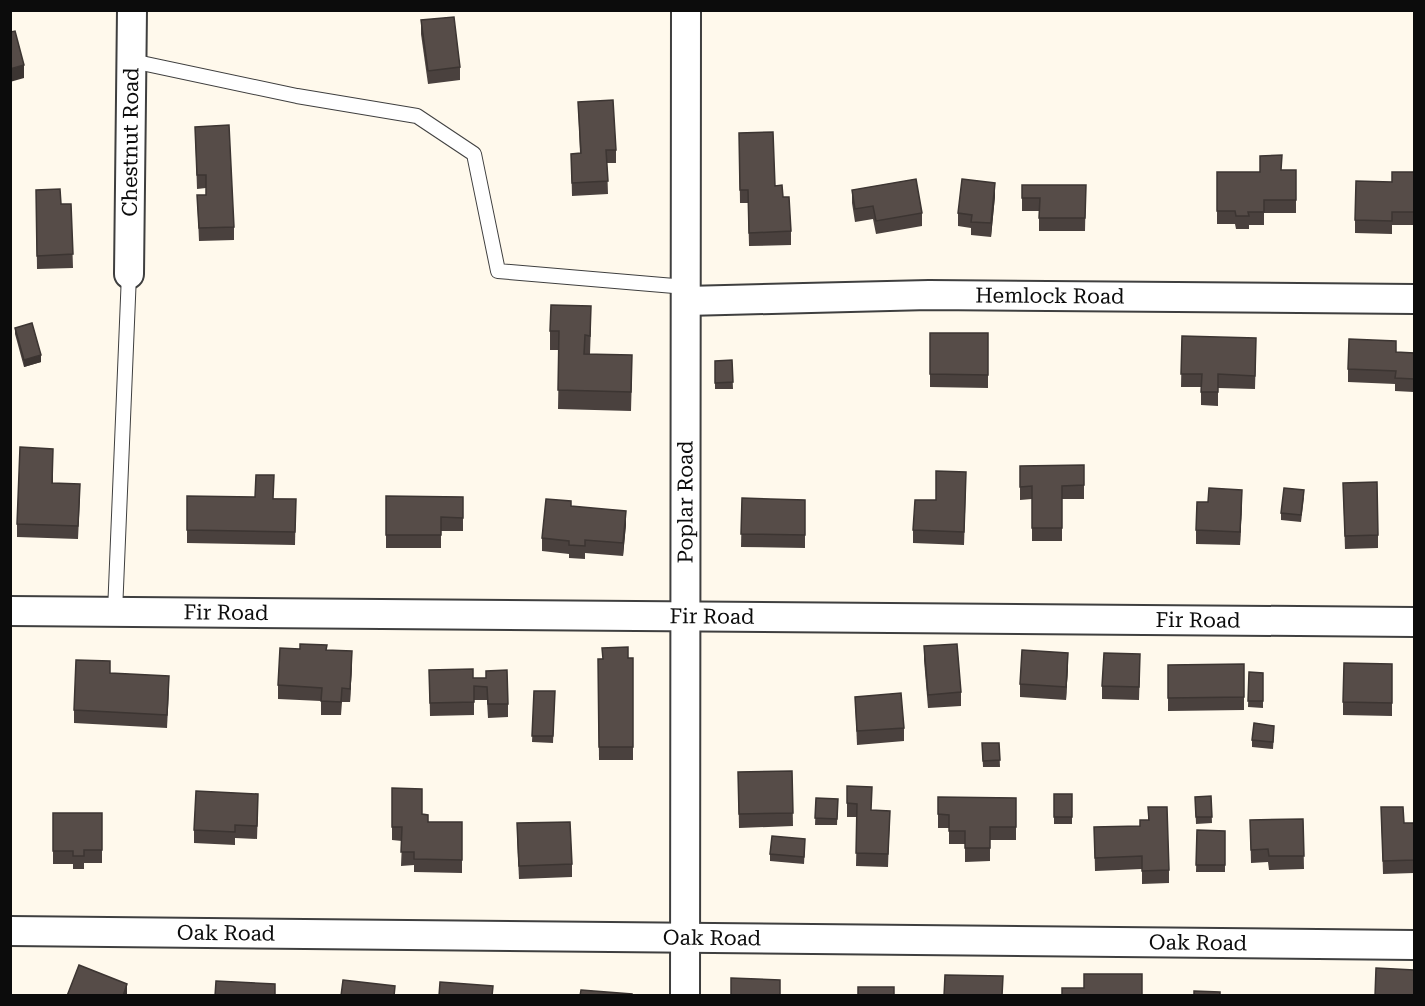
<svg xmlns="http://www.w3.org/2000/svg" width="1425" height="1006" font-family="'Roboto Serif',serif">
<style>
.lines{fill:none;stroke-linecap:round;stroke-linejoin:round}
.lane-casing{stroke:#3f3f3f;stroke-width:16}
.street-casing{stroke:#3f3f3f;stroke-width:32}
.lane{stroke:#fff;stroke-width:14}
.street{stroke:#fff;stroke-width:28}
.wall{fill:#4a413e}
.shaded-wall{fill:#3c3532}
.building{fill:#564c48;stroke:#3c3532;stroke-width:1.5}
.labels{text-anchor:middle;stroke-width:6;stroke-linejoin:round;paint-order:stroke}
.street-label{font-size:21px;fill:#0c0c0c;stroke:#fff}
</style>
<rect width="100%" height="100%" fill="#fff9ec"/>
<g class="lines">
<g class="lane-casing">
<g id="lane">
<polyline points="132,61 297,96 417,116 474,154 498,271 686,287"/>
<polyline points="115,612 129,274"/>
</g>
</g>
<g class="street-casing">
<g id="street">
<path id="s1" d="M 129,274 L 132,10"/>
<path id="s2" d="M 686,301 L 929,295 L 1414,299"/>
<path id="s3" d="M 10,611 L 1414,622"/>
<path id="s4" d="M 10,931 L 1414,945"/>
<path id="s5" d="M 685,996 L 686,10"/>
</g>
</g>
<use href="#lane" class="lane"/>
<use href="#street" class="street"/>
</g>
<g class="wall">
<polygon points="421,20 460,67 460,80 428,84 421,34"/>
<polygon points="578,102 616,150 616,163 607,163 608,194 572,196 571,154 580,153"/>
<polygon points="195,127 234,227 234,240 199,241 197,195 206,195 206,188 197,189"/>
<polygon points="739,133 783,197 791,231 791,245 749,246 748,203 740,203"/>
<polygon points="1282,170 1296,170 1296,213 1264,213 1264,225 1249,225 1249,229 1236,229 1235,224 1217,224 1217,172 1260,172"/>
<polygon points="1414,172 1414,225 1392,225 1392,234 1355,233 1355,220 1392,182"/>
<polygon points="1022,185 1086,185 1085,231 1039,231 1039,211 1022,211"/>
<polygon points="36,190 61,204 71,204 73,268 37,269"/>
<polygon points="852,190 922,213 922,226 876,234 873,219 855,222 852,203"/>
<polygon points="995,196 991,237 971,235 971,228 958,226 958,213"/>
<polygon points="591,325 590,354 632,374 631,411 558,409 559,350 550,350 550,331"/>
<polygon points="15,328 41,362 24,367 15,334"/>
<polygon points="930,333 988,333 988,388 930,387"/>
<polygon points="1182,336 1256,351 1255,389 1218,388 1218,406 1201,405 1201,387 1181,387"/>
<polygon points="1396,352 1414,353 1414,392 1395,391 1395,384 1348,382 1348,369"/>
<polygon points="732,360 733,389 715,389 715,361"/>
<polygon points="53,462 53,483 80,497 78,539 17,537 17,524"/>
<polygon points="1084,465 1084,499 1062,499 1062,541 1032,541 1032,499 1020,500 1020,466"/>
<polygon points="1343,483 1378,535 1378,548 1345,549"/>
<polygon points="966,485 964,545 913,543 913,530 936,500"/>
<polygon points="187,496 296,499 295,545 187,543"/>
<polygon points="386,496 463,497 463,531 441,531 441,548 386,548"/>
<polygon points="1304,497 1301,522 1281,520 1281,513"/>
<polygon points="742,498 805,500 805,548 741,547"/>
<polygon points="1242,503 1240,545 1196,544 1196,530"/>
<polygon points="571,506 626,524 623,556 585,553 585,559 569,558 569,554 542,551 542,538"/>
<polygon points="924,646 961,692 961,706 928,708 924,660"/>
<polygon points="327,650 352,664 350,702 342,702 341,715 321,715 321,701 278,699 278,685"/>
<polygon points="633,658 633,760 599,760 598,659"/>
<polygon points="1244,664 1244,710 1168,711 1168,665"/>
<polygon points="1392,664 1392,716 1343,715 1343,702"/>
<polygon points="1068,666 1066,700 1020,697 1020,684"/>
<polygon points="1140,667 1139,700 1102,699 1102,686"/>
<polygon points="429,670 473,678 486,678 508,704 508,717 488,718 487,700 474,700 474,715 430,716"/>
<polygon points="1249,672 1263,673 1263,708 1248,707"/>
<polygon points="110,673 169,689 167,728 74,723 74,710"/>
<polygon points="534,691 555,691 553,743 532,742"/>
<polygon points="855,697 904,728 904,741 857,745"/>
<polygon points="1274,732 1273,749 1252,747 1252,740"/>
<polygon points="982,743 999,743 1000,767 983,767"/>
<polygon points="792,771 793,826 739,828 738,772"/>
<polygon points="847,786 871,810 890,811 888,867 856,866 857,817 847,817"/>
<polygon points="392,788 422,814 428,822 462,822 462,873 414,872 414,865 401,866 402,841 392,840"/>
<rect x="1054" y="794" width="18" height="30"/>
<polygon points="1211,796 1212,823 1196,824 1195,797"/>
<polygon points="938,797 1016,798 1016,840 990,840 990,861 965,862 965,844 949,844 949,828 938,828"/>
<polygon points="816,798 838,799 837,825 815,825"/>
<polygon points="1148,807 1169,870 1169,883 1142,884 1142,869 1095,871 1094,827 1140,826 1148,820"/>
<polygon points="1381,807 1404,823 1414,823 1414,873 1383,874"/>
<polygon points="258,808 257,839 235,838 235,845 194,843 194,830"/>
<polygon points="53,813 102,813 102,863 84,863 84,869 73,869 73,864 53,864"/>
<polygon points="1303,819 1304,869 1269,870 1268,862 1251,863 1250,820"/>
<polygon points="1197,830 1225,831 1225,872 1196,872"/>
<polygon points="517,837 572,864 572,877 519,879"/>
<polygon points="805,845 804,864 770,861 770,854"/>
</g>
<g class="shaded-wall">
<polygon points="24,65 24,78 10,82 10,69"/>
<polygon points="995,183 995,196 991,237 991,223"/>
<polygon points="41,355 41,362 24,367 24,360"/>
<polygon points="1242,490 1242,503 1240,545 1240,532"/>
<polygon points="626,511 626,524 623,556 623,543"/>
<polygon points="352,651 352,664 350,702 350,689"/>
<polygon points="1068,653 1068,666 1066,700 1066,687"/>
<polygon points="127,984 127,996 123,996"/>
</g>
<g class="building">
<polygon points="454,17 460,67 428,71 421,20"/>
<polygon points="15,31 24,65 10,69 10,32"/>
<polygon points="613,100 616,150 606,150 608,181 572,183 571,154 581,153 578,102"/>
<polygon points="229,125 234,227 199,228 197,195 206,195 206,175 197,175 195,127"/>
<polygon points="773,132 775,186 782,185 783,197 789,197 791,231 749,233 748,190 740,190 739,133"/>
<polygon points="1282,155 1281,170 1296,170 1296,200 1264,200 1264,212 1248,212 1249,216 1236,216 1235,211 1217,211 1217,172 1260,172 1260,156"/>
<polygon points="1392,172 1414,172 1414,212 1392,212 1392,221 1355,220 1356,181 1392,182"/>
<polygon points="916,179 922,213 876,221 873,206 855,209 852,190"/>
<polygon points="962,179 995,183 991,223 971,222 972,215 958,213"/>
<polygon points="1022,185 1086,185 1085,218 1039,218 1040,198 1022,198"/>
<polygon points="60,189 61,204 71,204 73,254 37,256 36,190"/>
<polygon points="551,305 591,306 590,336 585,335 584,354 632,355 631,392 558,390 559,331 550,331"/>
<polygon points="32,323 41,355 24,360 15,328"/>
<polygon points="930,333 988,333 988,375 930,374"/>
<polygon points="1182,336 1256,338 1255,376 1218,374 1218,392 1201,392 1202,374 1181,374"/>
<polygon points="1349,339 1396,341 1396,352 1414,353 1414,379 1395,378 1396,371 1348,369"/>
<polygon points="732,360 733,382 715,383 715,361"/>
<polygon points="20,447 53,449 52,483 80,484 78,526 17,524"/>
<polygon points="1084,465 1084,485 1062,486 1062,528 1032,528 1032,486 1020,487 1020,466"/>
<polygon points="936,471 966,472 964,532 913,530 915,500 936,500"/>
<polygon points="256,475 274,475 273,499 296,499 295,532 187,530 187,496 255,497"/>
<polygon points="1377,482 1378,535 1345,536 1343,483"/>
<polygon points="1209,488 1242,490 1240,532 1196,530 1197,502 1208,502"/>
<polygon points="1284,488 1304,490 1301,515 1281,513"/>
<polygon points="386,496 463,497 463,518 441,517 441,535 386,535"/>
<polygon points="742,498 805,500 805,535 741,534"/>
<polygon points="546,499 571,501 571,506 626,511 623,543 585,540 585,546 569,545 569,541 542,538"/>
<polygon points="300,644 327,645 326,650 352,651 350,689 342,688 341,702 321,701 322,688 278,685 280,648 300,649"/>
<polygon points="957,644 961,692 928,695 924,646"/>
<polygon points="628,647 628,658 633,658 633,747 599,747 598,659 603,659 602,648"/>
<polygon points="1022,650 1068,653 1066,687 1020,684"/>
<polygon points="1104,653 1140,654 1139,687 1102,686"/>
<polygon points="76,660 110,661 110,673 169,676 167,715 74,710"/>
<polygon points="1344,663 1392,664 1392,703 1343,702"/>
<polygon points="1244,664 1244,697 1168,698 1168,665"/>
<polygon points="473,669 473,678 486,678 486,671 507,670 508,704 488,704 487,687 474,686 474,702 430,703 429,670"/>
<polygon points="1249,672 1263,673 1263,701 1248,701"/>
<polygon points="534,691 555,691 553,736 532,736"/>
<polygon points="901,693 904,728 857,731 855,697"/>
<polygon points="1254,723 1274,726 1273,742 1252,740"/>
<polygon points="982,743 999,743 1000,760 983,761"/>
<polygon points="792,771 793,813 739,814 738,772"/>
<polygon points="847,786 872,787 871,810 890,811 888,854 856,853 857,804 847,803"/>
<polygon points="392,788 422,789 422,814 428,815 428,822 462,822 462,860 414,859 414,852 401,852 402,827 392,827"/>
<polygon points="196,791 258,794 257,826 235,825 235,832 194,830"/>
<rect x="1054" y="794" width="18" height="23"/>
<polygon points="1211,796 1212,817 1196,817 1195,797"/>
<polygon points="938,797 1016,798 1016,827 990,827 990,848 965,848 965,831 949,831 949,815 938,814"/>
<polygon points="816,798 838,799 837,819 815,818"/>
<polygon points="1148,807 1167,807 1169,870 1142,871 1142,856 1095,858 1094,827 1140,826 1140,820 1149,820"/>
<polygon points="1381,807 1403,807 1404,823 1414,823 1414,860 1383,861"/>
<polygon points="53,813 102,813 102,850 84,850 84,856 73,856 73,851 53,851"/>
<polygon points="1303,819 1304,856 1269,856 1268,849 1251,850 1250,820"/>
<polygon points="570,822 572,864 519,866 517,823"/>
<polygon points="1197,830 1225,831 1225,865 1196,865"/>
<polygon points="772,836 805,839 804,857 770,854"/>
<polygon points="79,965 127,984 123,996 67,996"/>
<polygon points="1376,968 1414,970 1414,996 1375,996"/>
<polygon points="1084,974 1142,974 1142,996 1062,996 1062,988 1084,988"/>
<polygon points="945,975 1003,976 1002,996 944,996"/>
<polygon points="731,978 780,980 780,996 731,996"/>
<polygon points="343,980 395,986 394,996 341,996"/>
<polygon points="216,981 275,984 275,996 215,996"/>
<polygon points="440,982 493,986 492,996 439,996"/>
<rect x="858" y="987" width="36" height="9"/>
<polygon points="581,990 632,994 632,996 580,996"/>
<polygon points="1194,991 1220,992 1220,996 1194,996"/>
</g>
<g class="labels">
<g class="street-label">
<text dy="7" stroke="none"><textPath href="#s1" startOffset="132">Chestnut Road</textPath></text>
<text dy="7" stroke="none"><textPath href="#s2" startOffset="364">Hemlock Road</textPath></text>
<text dy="7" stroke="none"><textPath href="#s5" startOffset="494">Poplar Road</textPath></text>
<text dy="7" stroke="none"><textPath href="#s3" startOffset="216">Fir Road</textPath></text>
<text dy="7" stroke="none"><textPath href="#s3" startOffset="702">Fir Road</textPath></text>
<text dy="7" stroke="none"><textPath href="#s3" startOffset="1188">Fir Road</textPath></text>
<text dy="7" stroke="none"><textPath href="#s4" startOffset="216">Oak Road</textPath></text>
<text dy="7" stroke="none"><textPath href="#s4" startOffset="702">Oak Road</textPath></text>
<text dy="7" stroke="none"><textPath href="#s4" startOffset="1188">Oak Road</textPath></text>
</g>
</g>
<rect width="1425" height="1006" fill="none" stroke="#0c0c0c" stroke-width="24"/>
</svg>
